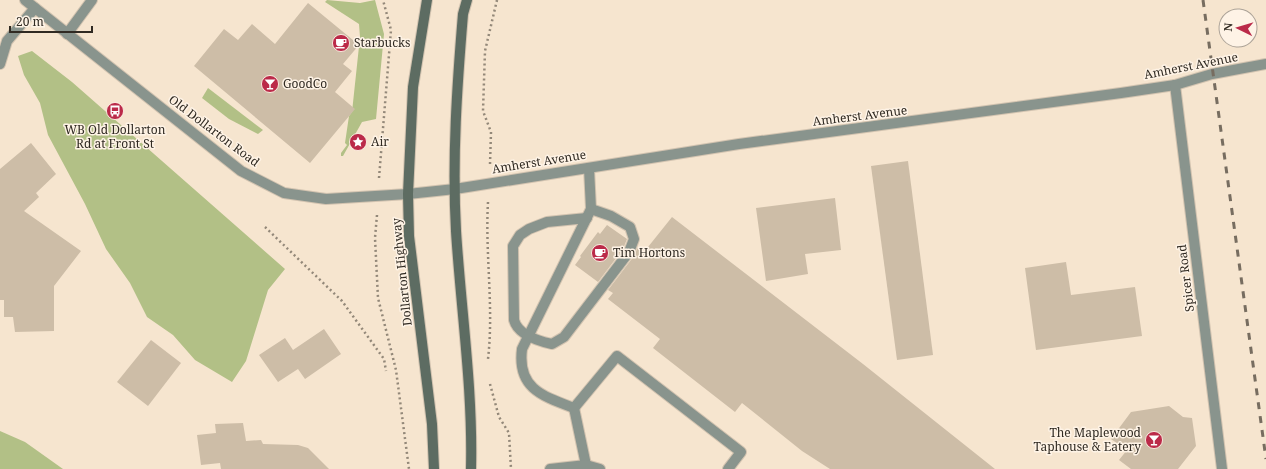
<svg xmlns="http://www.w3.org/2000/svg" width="1266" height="469" font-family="'Noto Serif',serif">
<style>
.green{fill:#b2c086}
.building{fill:#cdbda7}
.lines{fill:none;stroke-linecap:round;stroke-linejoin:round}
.lane-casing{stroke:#d2c3b0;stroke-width:12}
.street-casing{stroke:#d2c3b0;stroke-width:12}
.secondary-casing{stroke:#d2c3b0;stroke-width:12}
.path{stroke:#938879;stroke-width:2.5;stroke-dasharray:2 3;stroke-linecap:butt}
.lane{stroke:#89948d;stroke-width:10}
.street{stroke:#89948d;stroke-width:10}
.secondary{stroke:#5d6c62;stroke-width:10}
.rail{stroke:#776d60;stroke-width:3;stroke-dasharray:7 7;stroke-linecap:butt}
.labels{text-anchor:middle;stroke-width:3;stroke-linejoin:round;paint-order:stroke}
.poi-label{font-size:12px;fill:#302a22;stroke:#fef3e6;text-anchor:start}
.street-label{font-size:12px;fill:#302a22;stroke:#fef3e6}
</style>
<rect width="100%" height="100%" fill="#f6e5cf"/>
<g class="green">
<polygon points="327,0 360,3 375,0 384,34 376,119 362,122 343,156 341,156 341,153 347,145 345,143 349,116 352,112 360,37 359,24 325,2"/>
<polygon points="32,51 72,82 285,269 268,290 246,361 232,382 195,360 173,335 147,317 130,283 106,249 85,204 48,135 40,103 24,75 18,56"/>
<polygon points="208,88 263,130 258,134 229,119 202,98"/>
<polygon points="0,431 25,442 63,469 0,469"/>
</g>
<g class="building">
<polygon points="308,3 359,45 343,64 352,71 335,92 355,109 310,163 194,66 224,29 238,40 252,24 275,44"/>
<polygon points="31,143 56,174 36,193 39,197 24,211 81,251 54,286 54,331 15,332 13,317 4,317 4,300 0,300 0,169"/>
<polygon points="908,161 933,355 897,360 871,166"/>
<polygon points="835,198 841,250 805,254 808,274 766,281 756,208"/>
<polygon points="672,217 863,364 995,469 830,469 802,451 742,403 735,412 653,348 660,339 608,299 613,293 608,290 634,256 638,247 644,252"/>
<polygon points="607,225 627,239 623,249 598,282 575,265 581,257 580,256 598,232 600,234"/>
<polygon points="1066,262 1071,295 1135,287 1142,336 1036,350 1025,268"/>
<polygon points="324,329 341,354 305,379 298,369 278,382 259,355 285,338 293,350"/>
<polygon points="151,340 181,363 148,406 117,382"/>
<polygon points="1169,406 1183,417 1192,418 1196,446 1178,469 1131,469 1119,460 1127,450 1111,439 1131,412"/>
<polygon points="243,423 246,441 261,440 263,444 298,445 308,448 329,469 221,469 220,463 201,465 197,435 216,433 215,424"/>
</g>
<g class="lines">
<g class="lane-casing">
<g id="lane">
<path d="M 587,218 L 547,222 L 529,229 L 520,235 L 513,246 L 514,320 C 518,335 538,341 552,344 L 564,337 L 629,252 L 634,239 L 630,227 L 611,216 L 591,209"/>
<path d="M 574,408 C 542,396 517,388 522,349 L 591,209 L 589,168"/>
<polyline points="574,408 617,356 741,452 728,469"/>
<polyline points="574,408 586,465"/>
</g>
</g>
<g class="street-casing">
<g id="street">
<polyline points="25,0 241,171 284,193 326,199 408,194 455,189 739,144 1121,93 1175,85 1212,74 1266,64"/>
<polyline points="67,34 92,0"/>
<polyline points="0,64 7,41 35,8"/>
<polyline points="1175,85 1222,469"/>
<polyline points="550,469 586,465 600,469"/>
</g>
</g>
<g class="secondary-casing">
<g id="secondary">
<polyline points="427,0 413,87 408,194 409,236 432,424 434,469"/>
<path d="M 467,0 L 463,14 C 457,86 452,158 456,231 C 461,310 473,389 471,469"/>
</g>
</g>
<g class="path">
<polyline points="490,164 491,132 483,111 485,51 497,0"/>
<polyline points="379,178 391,30 383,0"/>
<path d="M 488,202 C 485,255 494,307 488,359"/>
<polyline points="377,215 375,238 378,298 396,370 409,469"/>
<polyline points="265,227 342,301 384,359 386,371"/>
<polyline points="490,384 499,417 509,433 511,469"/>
</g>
<use href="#lane" class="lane"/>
<use href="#street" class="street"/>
<use href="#secondary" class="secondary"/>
<polyline class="rail" points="1203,0 1266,459"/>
</g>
<defs>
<g id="cafe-disc" transform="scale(0.9)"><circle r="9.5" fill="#bb2a49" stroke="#fef3e6"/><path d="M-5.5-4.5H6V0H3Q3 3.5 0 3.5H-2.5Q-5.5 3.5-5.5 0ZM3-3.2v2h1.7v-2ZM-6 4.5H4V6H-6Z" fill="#fff"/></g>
<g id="bar-disc" transform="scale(0.9)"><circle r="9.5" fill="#bb2a49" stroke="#fef3e6"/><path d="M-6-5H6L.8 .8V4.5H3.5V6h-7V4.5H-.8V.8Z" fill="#fff"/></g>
<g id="bus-disc" transform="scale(0.9)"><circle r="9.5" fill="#bb2a49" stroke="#fef3e6"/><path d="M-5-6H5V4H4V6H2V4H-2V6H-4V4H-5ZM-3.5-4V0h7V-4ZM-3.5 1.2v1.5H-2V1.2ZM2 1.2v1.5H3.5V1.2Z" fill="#fff"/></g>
<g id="sight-disc" transform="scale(0.9)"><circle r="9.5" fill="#bb2a49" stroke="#fef3e6"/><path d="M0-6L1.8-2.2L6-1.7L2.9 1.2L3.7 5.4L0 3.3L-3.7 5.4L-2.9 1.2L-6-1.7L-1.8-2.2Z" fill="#fff"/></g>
</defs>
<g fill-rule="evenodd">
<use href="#cafe-disc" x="341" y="43"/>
<use href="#bar-disc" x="270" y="84"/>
<use href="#bus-disc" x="115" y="111"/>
<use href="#sight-disc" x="358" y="142"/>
<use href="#cafe-disc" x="600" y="253"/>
<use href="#bar-disc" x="1154" y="440"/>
</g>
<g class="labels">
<g class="poi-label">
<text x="354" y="47">Starbucks</text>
<text x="283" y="88">GoodCo</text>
<text x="115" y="134" text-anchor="middle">WB Old Dollarton<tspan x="115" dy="14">Rd at Front St</tspan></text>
<text x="371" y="146">Air</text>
<text x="613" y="257">Tim Hortons</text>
<text x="1141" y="437" text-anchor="end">The Maplewood<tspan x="1141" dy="14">Taphouse &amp; Eatery</tspan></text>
</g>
<g class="street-label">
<text transform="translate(1191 66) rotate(-11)" y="4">Amherst Avenue</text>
<text transform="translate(860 116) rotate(-7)" y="4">Amherst Avenue</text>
<text transform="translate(214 131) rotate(37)" y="4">Old Dollarton Road</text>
<text transform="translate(539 162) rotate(-9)" y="4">Amherst Avenue</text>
<text transform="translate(402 272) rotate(-96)" y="4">Dollarton Highway</text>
<text transform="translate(1186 278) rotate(-97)" y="4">Spicer Road</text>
</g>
</g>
<g transform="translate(1238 28) rotate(275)"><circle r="19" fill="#fef3e6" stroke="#aca398"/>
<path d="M0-3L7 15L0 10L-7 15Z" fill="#bb2a49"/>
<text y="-6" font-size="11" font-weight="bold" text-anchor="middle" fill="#302a22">N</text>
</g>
<path d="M10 26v6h82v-6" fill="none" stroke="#302a22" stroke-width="2"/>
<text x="16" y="26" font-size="12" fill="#302a22" stroke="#fef3e6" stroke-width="3" paint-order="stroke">20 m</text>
</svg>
